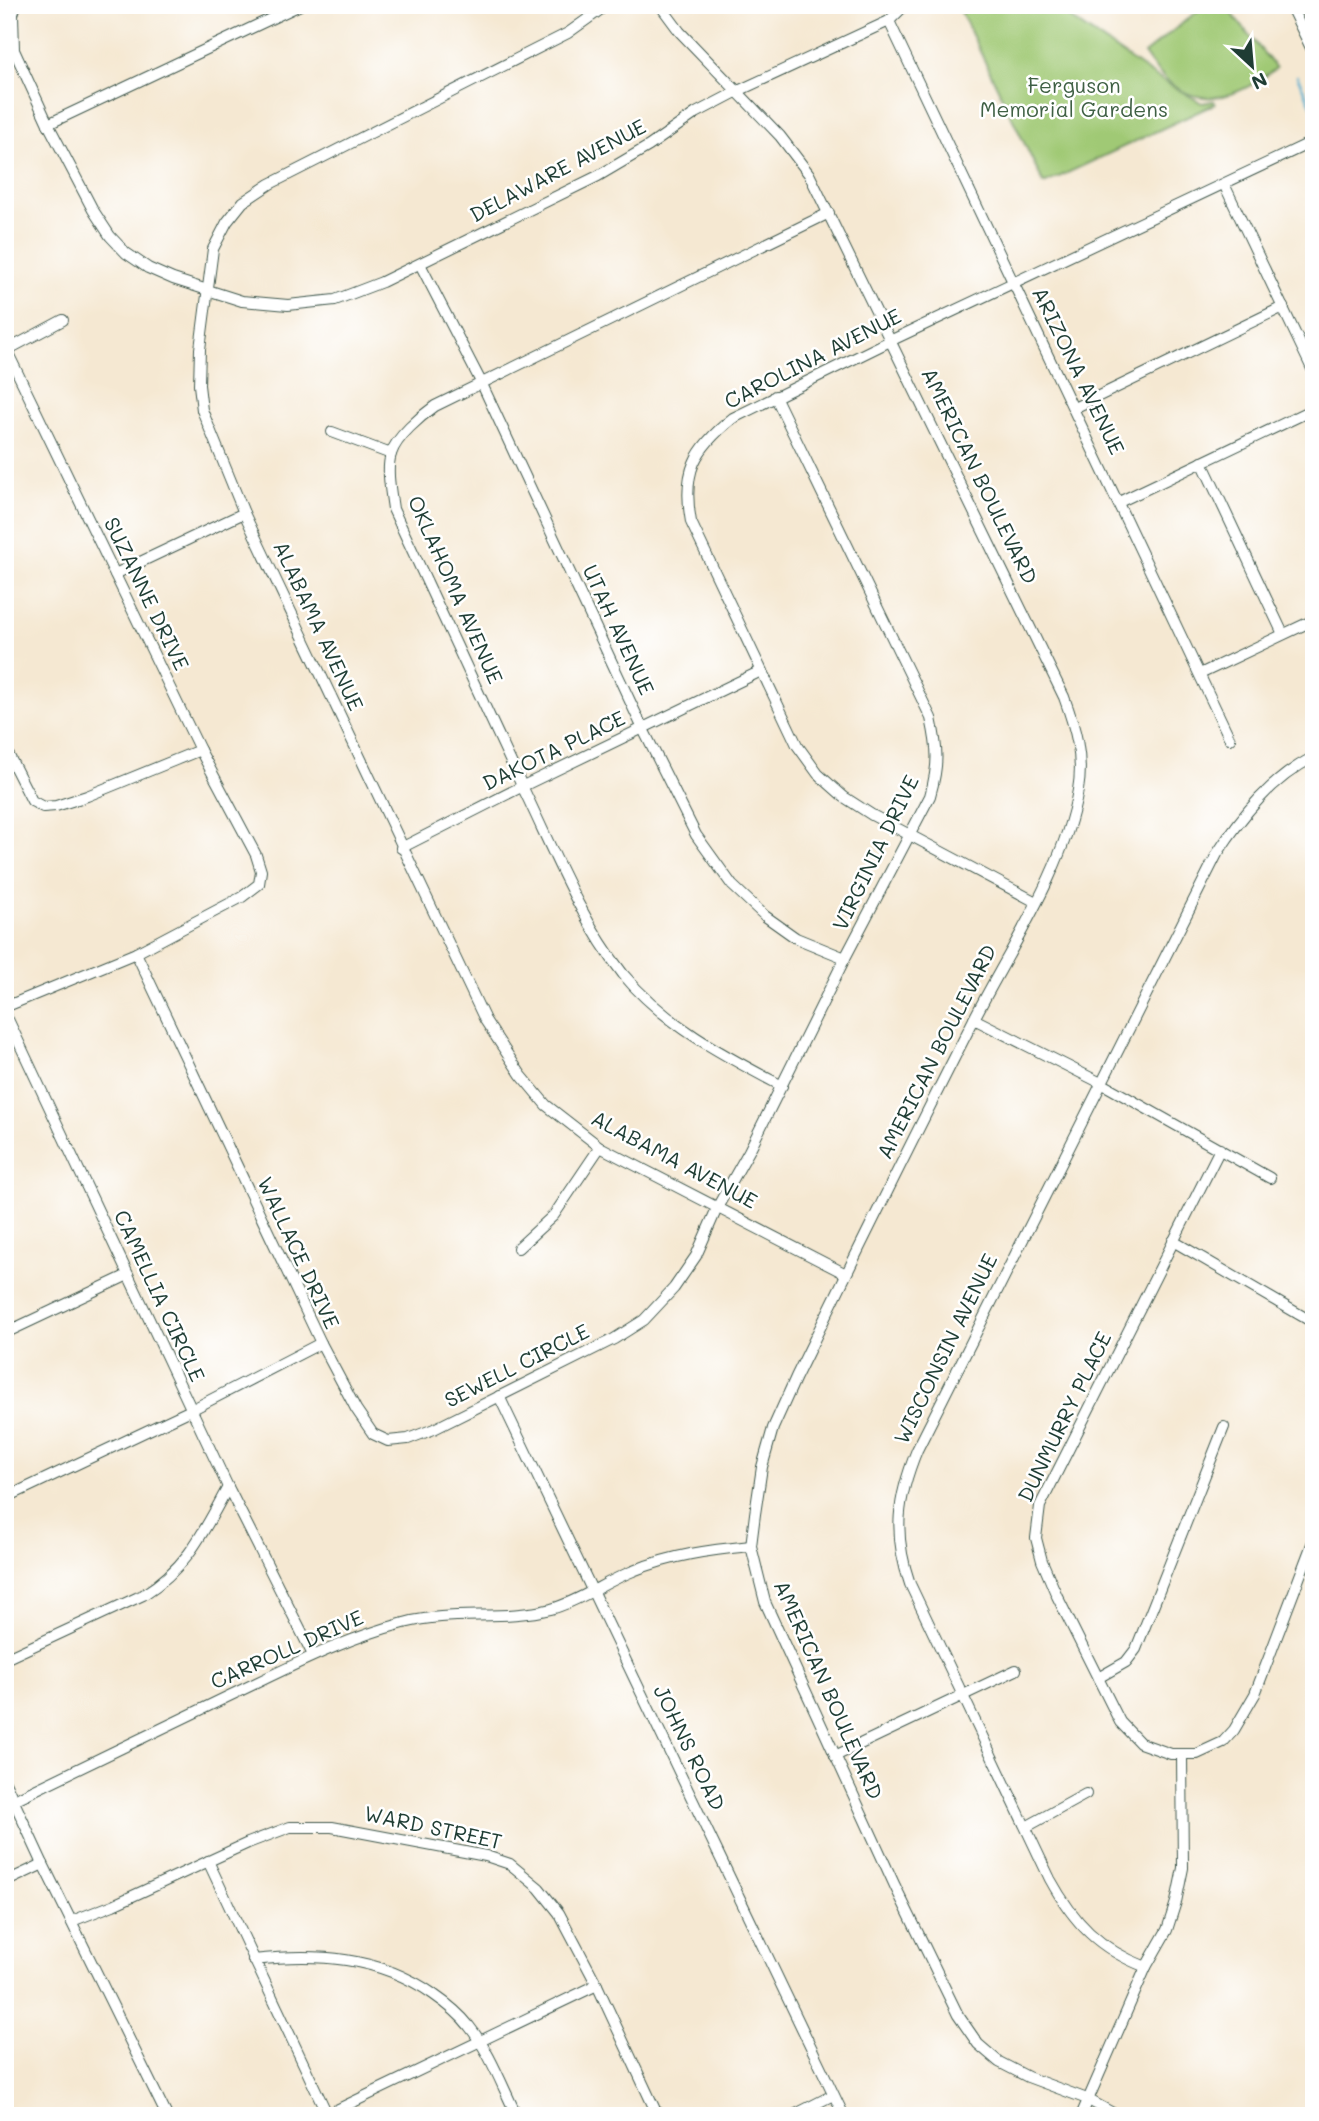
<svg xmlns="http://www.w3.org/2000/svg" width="1319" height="2121" font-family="Mali,sans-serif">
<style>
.green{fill:#a0c975;stroke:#608354;stroke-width:2}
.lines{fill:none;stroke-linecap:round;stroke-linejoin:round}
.stream{stroke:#54b0d2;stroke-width:2.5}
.street-casing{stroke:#3f574c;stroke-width:12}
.street{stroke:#fff;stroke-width:10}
.labels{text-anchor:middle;stroke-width:5;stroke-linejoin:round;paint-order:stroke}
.park-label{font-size:21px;fill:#3f6044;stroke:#fff}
.street-label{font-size:21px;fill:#1f3d34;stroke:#fff}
</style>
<rect width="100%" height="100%" fill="#fff"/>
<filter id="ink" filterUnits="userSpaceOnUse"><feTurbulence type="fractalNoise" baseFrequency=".0143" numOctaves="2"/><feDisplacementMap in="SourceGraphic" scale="14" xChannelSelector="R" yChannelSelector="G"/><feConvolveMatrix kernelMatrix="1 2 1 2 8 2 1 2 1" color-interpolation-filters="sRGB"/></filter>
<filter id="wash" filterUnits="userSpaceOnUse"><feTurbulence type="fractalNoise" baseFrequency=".00686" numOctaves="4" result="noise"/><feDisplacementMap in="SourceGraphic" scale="28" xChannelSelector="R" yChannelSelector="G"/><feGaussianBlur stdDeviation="1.57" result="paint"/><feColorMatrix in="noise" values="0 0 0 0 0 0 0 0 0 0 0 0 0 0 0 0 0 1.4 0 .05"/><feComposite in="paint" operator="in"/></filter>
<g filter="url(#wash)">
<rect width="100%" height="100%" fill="#f5e8d2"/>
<g class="green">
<polygon points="975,5 1051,5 1153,75 1202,103 1214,101 1215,104 1044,184 961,12"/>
<path d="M 1205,5 L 1225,5 L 1276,68 C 1226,108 1182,111 1144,54 Z"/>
</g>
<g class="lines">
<polyline class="stream" points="1297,76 1314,110"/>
</g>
</g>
<g filter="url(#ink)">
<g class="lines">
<g class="street-casing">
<g id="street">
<polyline points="16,5 13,14 14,50 48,124 93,210 110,236 126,253 148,268 173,279 242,301 288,305 335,300 382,282 598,176 649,146 696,113 738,91 889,21 905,5"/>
<polyline points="607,5 568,33 270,184 243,202 227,222 213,249 200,349 199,385 202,410 244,513 485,1020 521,1075 546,1105 600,1147 846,1274"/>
<path d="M 660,5 L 680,32 L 780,136 L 809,174 L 1064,697 C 1075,727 1084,757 1078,790 C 1065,868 1009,950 973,1021 C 913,1139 854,1258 796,1377 L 773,1428 L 762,1467 L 755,1514 L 751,1546 L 765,1602 L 895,1886 L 958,2015 L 978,2044 L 999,2062 L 1028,2077 L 1087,2099 L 1118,2116"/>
<polyline points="1290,5 1314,54"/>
<polyline points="889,21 1230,739"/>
<polyline points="48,124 300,5"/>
<polyline points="1224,184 1314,373"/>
<polyline points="420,264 481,382 643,729 696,835 732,885 765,916 796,938 845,958"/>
<polyline points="5,347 200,750 256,855 261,871 259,884 242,897 136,953 5,1007"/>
<polyline points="5,351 63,320"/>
<polyline points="1074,408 1283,307"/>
<polyline points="332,432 391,454"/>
<polyline points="1202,462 1283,634"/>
<polyline points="1119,502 1314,409"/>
<polyline points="115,574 244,513"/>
<polyline points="1200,674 1314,620"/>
<polyline points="5,748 32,801 43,807 56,806 87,796 200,750"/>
<polyline points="401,848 523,786 761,671"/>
<path d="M 1036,902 L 872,815 L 844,797 L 818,774 L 797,745 L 691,522 C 682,472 694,449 733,418 L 892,340 L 1314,141"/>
<path d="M 136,953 L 321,1343 L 356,1409 L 373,1434 L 388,1441 L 408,1439 L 434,1429 L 614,1339 L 644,1320 L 674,1288 L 696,1256 L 718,1206 L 749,1151 L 845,958 L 930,796 C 939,764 938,750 931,718 L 775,396"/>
<polyline points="5,1013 228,1487 313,1655"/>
<polyline points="974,1019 1101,1083 1270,1178"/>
<path d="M 782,1086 C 725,1056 665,1025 623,974 C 580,919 553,850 523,788 C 480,695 437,602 393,509 C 391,493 386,470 391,454 C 396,437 421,416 435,406 L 829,213"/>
<polyline points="1220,1149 1040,1506 1036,1538 1042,1561 1057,1596 1120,1722 1140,1743 1171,1754 1197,1754 1223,1742 1234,1730 1255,1694 1314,1539"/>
<polyline points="1173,1241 1314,1323"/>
<polyline points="518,1248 554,1215 600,1147"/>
<polyline points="5,1333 128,1275"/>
<polyline points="499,1396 844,2116"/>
<polyline points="5,1498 191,1410 321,1343"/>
<path d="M 5,1659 L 143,1595 C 189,1566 203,1532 228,1487"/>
<polyline points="1098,1678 1126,1662 1136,1649 1224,1427"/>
<polyline points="835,1756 1016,1670"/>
<polyline points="5,1782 43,1864 167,2116"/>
<path d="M 14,1800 C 86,1765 157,1731 229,1696 C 286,1669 342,1639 404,1623 C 451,1610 503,1621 551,1609 C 580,1601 605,1582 633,1571 C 671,1555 710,1550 751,1546"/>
<polyline points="1026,1827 1086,1794"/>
<polyline points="208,1861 328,2116"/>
<polyline points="5,1882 43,1864"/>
<polyline points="72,1921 113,1905 248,1843 290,1827 332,1827 486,1856 510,1864 539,1888 559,1913 597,1985 658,2116"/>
<path d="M 253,1960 C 316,1953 379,1956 433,1994 C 446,2003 459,2013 469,2026 C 490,2052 502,2086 517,2116"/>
<path d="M 1146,1967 C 1099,1949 1074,1923 1050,1879 L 910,1584 C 893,1534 897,1499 917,1450 L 1217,854 C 1242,815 1272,778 1314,757"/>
<polyline points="324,2116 597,1985"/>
<polyline points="792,2116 833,2095"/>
<polyline points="1081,2116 1146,1967 1167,1930 1176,1902 1183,1868 1182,1754"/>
</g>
</g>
<use href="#street" class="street"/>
</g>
</g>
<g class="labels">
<g class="park-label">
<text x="1074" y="93">Ferguson<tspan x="1074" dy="24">Memorial Gardens</tspan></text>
</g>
<g class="street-label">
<text transform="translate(558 171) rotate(-28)" y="7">DELAWARE AVENUE</text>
<text transform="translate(813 359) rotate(-27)" y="7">CAROLINA AVENUE</text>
<text transform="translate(1078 371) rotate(64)" y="7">ARIZONA AVENUE</text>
<text transform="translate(979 476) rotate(64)" y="7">AMERICAN BOULEVARD</text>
<text transform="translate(455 590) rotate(66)" y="7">OKLAHOMA AVENUE</text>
<text transform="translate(146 594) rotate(64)" y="7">SUZANNE DRIVE</text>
<text transform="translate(318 626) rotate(65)" y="7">ALABAMA AVENUE</text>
<text transform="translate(618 630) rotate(65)" y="7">UTAH AVENUE</text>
<text transform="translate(554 751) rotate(-26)" y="7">DAKOTA PLACE</text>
<text transform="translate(876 853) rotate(-64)" y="7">VIRGINIA DRIVE</text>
<text transform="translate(937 1052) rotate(-63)" y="7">AMERICAN BOULEVARD</text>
<text transform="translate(674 1160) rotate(28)" y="7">ALABAMA AVENUE</text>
<text transform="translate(298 1253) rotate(65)" y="7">WALLACE DRIVE</text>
<text transform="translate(159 1296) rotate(65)" y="7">CAMELLIA CIRCLE</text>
<text transform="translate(946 1349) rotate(-64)" y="7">WISCONSIN AVENUE</text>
<text transform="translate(517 1366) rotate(-27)" y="7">SEWELL CIRCLE</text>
<text transform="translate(1065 1417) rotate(-64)" y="7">DUNMURRY PLACE</text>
<text transform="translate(287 1650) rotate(-24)" y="7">CARROLL DRIVE</text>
<text transform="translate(828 1690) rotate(66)" y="7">AMERICAN BOULEVARD</text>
<text transform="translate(689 1748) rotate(64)" y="7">JOHNS ROAD</text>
<text transform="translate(433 1828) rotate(12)" y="7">WARD STREET</text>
</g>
</g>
<rect width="1319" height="2121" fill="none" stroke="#fff" stroke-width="28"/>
<g transform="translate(1252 66) rotate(154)" stroke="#ffffff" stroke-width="5" paint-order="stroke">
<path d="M0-5L12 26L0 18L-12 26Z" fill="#1f3d34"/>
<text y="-10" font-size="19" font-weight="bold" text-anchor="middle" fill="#1f3d34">N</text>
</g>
</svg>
